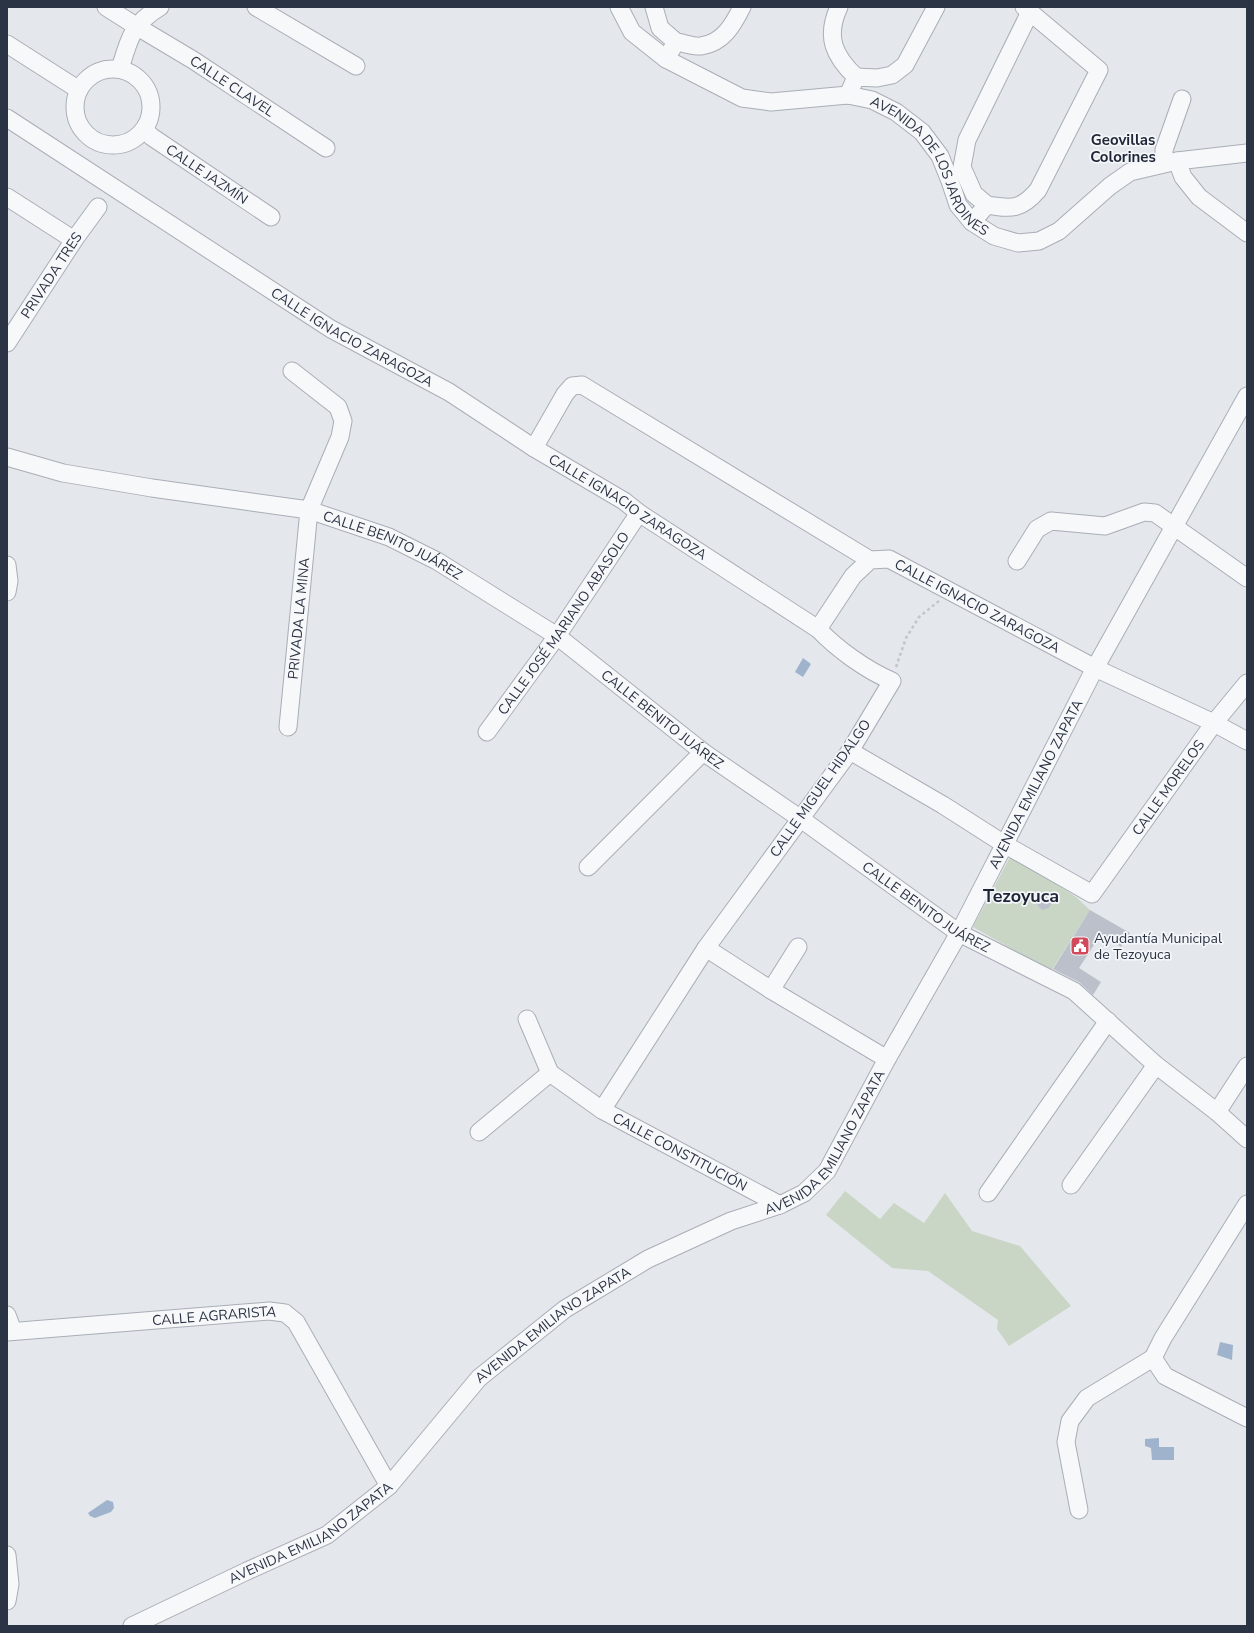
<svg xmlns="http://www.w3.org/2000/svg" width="1254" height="1633" font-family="'Nunito Sans',sans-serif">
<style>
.green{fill:#c9d6c5}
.water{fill:#9fb4cc}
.building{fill:#bbc0ca}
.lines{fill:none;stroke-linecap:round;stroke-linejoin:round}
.minor-casing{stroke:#a9aeb7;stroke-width:19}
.path{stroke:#c2c5cb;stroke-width:2.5;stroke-dasharray:3 3;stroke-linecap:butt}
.minor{stroke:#f7f8fa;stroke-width:17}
.labels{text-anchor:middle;stroke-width:3.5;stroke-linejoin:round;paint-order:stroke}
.street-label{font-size:14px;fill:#2b3445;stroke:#f4f6f9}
.poi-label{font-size:14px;fill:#2b3445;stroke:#f4f6f9;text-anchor:start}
.neighbourhood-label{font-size:15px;font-weight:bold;fill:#1d2536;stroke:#f4f6f9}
.district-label{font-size:18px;font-weight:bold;fill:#1d2536;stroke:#f4f6f9}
</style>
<rect width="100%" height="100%" fill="#e4e7ec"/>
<g class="green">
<polygon points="1011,855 1076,897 1090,910 1051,971 973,927"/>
<polygon points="845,1191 880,1219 894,1203 924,1223 945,1193 972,1231 1020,1246 1071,1306 1009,1346 997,1329 998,1320 928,1271 892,1268 826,1215"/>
</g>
<g class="water">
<polygon points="803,658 811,664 803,677 795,672"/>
<polygon points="1220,1342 1233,1345 1232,1360 1217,1355"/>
<polygon points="1159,1438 1159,1447 1174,1447 1174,1460 1152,1460 1151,1448 1145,1446 1145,1439"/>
<polygon points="107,1500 113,1502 114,1508 111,1512 95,1518 90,1516 88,1513"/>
</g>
<g class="building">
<polygon points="1041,896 1048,897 1052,902 1049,908 1042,910 1038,906 1037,901"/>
<polygon points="1090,910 1130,933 1121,947 1101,934 1079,968 1101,982 1093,995 1079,982 1053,969"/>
</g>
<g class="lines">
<g class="minor-casing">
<g id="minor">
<path id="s1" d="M 106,7 L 136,26 L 193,60 L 326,148"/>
<polyline points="256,7 356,66"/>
<path id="s2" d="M 619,7 L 632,32 L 666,59 L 742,98 L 771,102 L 848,95 L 872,100 L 896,112 L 922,132 L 940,156 L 950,181 L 958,205 L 972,222 L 994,236 L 1018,243 L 1039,241 L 1059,231 L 1110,186 L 1130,172 L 1177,161 L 1247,153"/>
<polyline points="654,7 660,28 676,42"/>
<path d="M 839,7 C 825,37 834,56 856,77"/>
<polyline points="7,44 79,90"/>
<path d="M 666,59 L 676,42 C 684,43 694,47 701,46 C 723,43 733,25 742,7"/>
<circle cx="113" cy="107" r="38"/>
<path d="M 120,69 C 129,39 132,24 160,7"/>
<polyline points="848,95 856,77 877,78 892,75 905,65 936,7"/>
<path id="s3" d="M 7,118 L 331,329 L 449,392 L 534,448 L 624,501 L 639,513 L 818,629 C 837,649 866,670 892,681 L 850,751 L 706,948 L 602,1110"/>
<path id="s4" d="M 144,130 L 152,137 L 271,217"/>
<polyline points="1177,161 1183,177 1199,197 1247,233"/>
<polyline points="1164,163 1164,150 1182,99"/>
<polyline points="7,197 74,240"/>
<polyline points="987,205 974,194 962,167 967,140 1030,12"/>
<path d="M 972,222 L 987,205 C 1012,209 1021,210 1038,190 L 1099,70 L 1024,7"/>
<path id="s5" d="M 7,343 L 74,240 L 98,207"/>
<polyline points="534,448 565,394 572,386 582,385 870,560"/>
<path id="s6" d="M 7,457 L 63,473 L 152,488 L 309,510 L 389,537 L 437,561 L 557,636 L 703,752 L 801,819 L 959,933 L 1074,991 L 1156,1065 L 1217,1112 L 1247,1139"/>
<polyline points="1017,561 1037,529 1051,521 1105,526 1144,512 1155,513 1247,578"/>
<polyline points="7,565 9,581 7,592"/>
<path id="s7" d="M 818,629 L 853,576 L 870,560 L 889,559 L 1095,668 L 1214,723 L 1247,741"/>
<path id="s8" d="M 288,727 L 309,510 L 340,437 L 343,421 L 338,407 L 292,371"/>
<path id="s9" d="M 487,732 L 557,636 L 639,513"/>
<path id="s10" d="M 850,751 L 943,805 L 1004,844 L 1092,894 L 1214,723 L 1247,683"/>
<polyline points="588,867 703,752"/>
<polyline points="706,948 771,990 887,1059"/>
<polyline points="771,990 798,947"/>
<path id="s11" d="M 527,1019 L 550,1073 L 602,1110 L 780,1205"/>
<polyline points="1217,1112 1247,1066"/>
<polyline points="479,1132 550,1073"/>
<polyline points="1071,1185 1156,1065"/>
<polyline points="988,1193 1108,1021"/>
<polyline points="7,1315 13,1331"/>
<path id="s12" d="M 7,1332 L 269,1311 L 285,1313 L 296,1322 L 389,1486"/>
<polyline points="1153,1358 1163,1338 1247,1204"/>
<polyline points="1153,1358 1165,1376 1247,1418"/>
<polyline points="1079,1510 1066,1442 1070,1421 1087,1398 1153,1358"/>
<polyline points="7,1555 10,1584 7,1601"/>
<path id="s13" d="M 132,1626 L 247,1571 L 327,1535 L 389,1486 L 479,1378 L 565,1309 L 648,1259 L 731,1221 L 780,1205 L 804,1193 L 827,1171 L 887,1059 L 959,933 L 1095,668 L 1247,396"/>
</g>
</g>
<polyline class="path" points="896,667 906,638 919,617 939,601"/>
<use href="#minor" class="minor"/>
</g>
<defs>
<g id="civic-square" transform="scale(1)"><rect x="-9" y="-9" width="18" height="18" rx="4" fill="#d1495b" stroke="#f4f6f9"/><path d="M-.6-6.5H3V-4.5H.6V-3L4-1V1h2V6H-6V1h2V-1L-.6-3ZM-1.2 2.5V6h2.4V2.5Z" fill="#fff"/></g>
</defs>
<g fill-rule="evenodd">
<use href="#civic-square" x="1080" y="946"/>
</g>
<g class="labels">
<g class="street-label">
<text dy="5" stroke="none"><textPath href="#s1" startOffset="149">CALLE CLAVEL</textPath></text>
<text dy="5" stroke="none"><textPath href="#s2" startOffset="379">AVENIDA DE LOS JARDINES</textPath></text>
<text dy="5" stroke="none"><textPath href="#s4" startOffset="77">CALLE JAZMÍN</textPath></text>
<text dy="5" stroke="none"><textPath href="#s5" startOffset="81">PRIVADA TRES</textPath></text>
<text dy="5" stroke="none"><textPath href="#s3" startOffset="409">CALLE IGNACIO ZARAGOZA</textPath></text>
<text dy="5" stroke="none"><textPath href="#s3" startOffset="733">CALLE IGNACIO ZARAGOZA</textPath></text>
<text dy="5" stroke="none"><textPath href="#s6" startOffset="398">CALLE BENITO JUÁREZ</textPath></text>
<text dy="5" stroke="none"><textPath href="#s7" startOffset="206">CALLE IGNACIO ZARAGOZA</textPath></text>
<text dy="5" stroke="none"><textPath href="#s8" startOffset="109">PRIVADA LA MINA</textPath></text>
<text dy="5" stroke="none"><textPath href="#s9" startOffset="133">CALLE JOSÉ MARIANO ABASOLO</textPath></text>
<text dy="5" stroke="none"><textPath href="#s6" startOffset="721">CALLE BENITO JUÁREZ</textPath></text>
<text dy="5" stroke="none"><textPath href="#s13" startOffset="1283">AVENIDA EMILIANO ZAPATA</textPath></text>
<text dy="5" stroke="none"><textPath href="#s10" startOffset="412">CALLE MORELOS</textPath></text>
<text transform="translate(820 788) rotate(-55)" y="5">CALLE MIGUEL HIDALGO</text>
<text dy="5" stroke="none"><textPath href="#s6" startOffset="1045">CALLE BENITO JUÁREZ</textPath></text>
<text dy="5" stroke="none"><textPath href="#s13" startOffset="863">AVENIDA EMILIANO ZAPATA</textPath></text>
<text dy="5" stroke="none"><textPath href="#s11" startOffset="211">CALLE CONSTITUCIÓN</textPath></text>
<text dy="5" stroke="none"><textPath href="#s12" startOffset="208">CALLE AGRARISTA</textPath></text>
<text dy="5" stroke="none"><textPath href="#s13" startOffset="526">AVENIDA EMILIANO ZAPATA</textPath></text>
<text dy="5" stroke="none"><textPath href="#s13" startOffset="202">AVENIDA EMILIANO ZAPATA</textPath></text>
</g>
<g class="poi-label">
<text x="1094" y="943">Ayudantía Municipal<tspan x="1094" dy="16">de Tezoyuca</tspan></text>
</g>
<g class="neighbourhood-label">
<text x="1123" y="145">Geovillas<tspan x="1123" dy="17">Colorines</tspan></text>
</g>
<g class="district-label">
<text x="1021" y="902">Tezoyuca</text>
</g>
</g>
<rect width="1254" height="1633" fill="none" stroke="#2b3445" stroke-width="16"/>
</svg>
